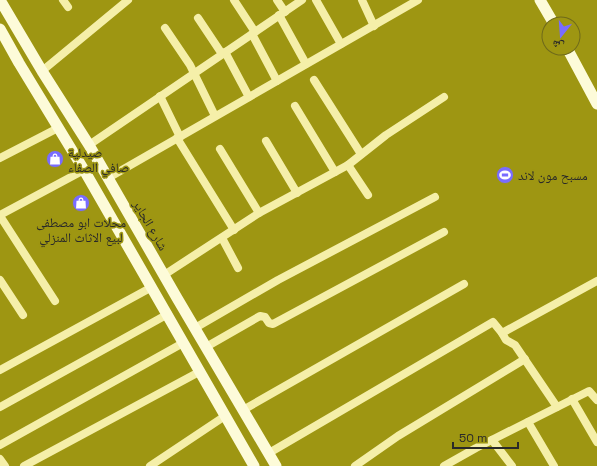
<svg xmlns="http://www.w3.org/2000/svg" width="597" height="466" font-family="'Space Grotesk','Noto Naskh Arabic',sans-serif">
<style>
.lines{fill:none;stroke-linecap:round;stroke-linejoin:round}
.street{stroke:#f5efa9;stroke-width:8}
.secondary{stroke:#fdfbd9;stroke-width:11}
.labels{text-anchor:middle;stroke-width:3;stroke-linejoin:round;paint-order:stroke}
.poi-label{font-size:13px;fill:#292929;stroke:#9e9612;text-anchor:start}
.street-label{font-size:13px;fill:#292929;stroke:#9e9612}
</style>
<rect width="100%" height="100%" fill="#9e9612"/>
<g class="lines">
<g class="street">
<polyline points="63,0 68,7"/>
<polyline points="234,0 255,32"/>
<polyline points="277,0 285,12"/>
<polyline points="316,0 341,44"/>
<polyline points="362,0 374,26"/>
<polyline points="279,15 306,64"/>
<polyline points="198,18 222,54"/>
<polyline points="165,28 190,65 215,116"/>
<polyline points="252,34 277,81"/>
<polyline points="225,52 249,97"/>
<polyline points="42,71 128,0"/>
<polyline points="314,80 361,154"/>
<polyline points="160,96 180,137"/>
<polyline points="295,106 335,172"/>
<polyline points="177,138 234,230"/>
<polyline points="266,141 297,193"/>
<polyline points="89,145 302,0"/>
<polyline points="220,149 259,213"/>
<polyline points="0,158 58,128"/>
<polyline points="348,165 386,135 444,97"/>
<polyline points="108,178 418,0"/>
<polyline points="0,215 84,170"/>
<polyline points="0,216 55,301"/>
<polyline points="222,238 238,268"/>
<polyline points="164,275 259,213 348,165 368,195"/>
<polyline points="0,280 23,315"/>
<polyline points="195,328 278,280 435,197"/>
<polyline points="502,333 597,281"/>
<polyline points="206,347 260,316 265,317 269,323 273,324 444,232"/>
<polyline points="0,370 152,287"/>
<polyline points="572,399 597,442"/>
<polyline points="0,407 168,314"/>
<polyline points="243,410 464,284"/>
<polyline points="528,422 554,466"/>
<polyline points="492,440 512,466"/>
<polyline points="0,445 183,343"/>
<polyline points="269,453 493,322 502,333 506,340 515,345 557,407"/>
<polyline points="0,459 5,466"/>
<polyline points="24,466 199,372"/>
<polyline points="150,466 225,416"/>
<polyline points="355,466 398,436 525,359"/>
<polyline points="444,466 476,448 589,391 597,400"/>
</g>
<g class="secondary">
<polyline points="0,0 42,71 89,145 177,298 276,466"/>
<polyline points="540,0 554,24"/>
<polyline points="0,29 19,63 84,170 254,466"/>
<polyline points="567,48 597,104"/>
</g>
</g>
<defs>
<g id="shop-disc" transform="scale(0.9)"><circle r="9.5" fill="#796cff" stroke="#9e9612"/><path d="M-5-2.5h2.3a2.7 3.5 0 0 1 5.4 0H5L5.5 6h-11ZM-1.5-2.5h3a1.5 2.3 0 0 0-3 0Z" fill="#fff"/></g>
<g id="stadium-disc" transform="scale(0.9)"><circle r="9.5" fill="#796cff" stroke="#9e9612"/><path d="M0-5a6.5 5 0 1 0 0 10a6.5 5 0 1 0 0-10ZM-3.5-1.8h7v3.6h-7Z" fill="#fff"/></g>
</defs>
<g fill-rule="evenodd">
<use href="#shop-disc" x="55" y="159"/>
<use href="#stadium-disc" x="505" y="175"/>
<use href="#shop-disc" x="81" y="203"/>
</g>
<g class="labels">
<g class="poi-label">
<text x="68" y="157">صيدلية<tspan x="68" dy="15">صافي الصفاء</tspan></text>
<text x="518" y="180">مسبح مون لاند</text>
<text x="81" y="227" text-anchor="middle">محلات ابو مصطفى<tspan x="81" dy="15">لبيع الاثاث المنزلي</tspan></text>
</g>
<g class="street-label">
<text transform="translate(151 225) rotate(60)" y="5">شارع الجاير</text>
</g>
</g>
<g transform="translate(561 36) rotate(197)"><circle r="19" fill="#9e9612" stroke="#6f6a1b"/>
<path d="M0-3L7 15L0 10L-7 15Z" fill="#796cff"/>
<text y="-6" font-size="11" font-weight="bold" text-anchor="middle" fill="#292929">ش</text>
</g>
<path d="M453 442v6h65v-6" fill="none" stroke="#292929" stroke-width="2"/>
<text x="459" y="442" font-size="12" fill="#292929" stroke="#9e9612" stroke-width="3" paint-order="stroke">50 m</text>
</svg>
